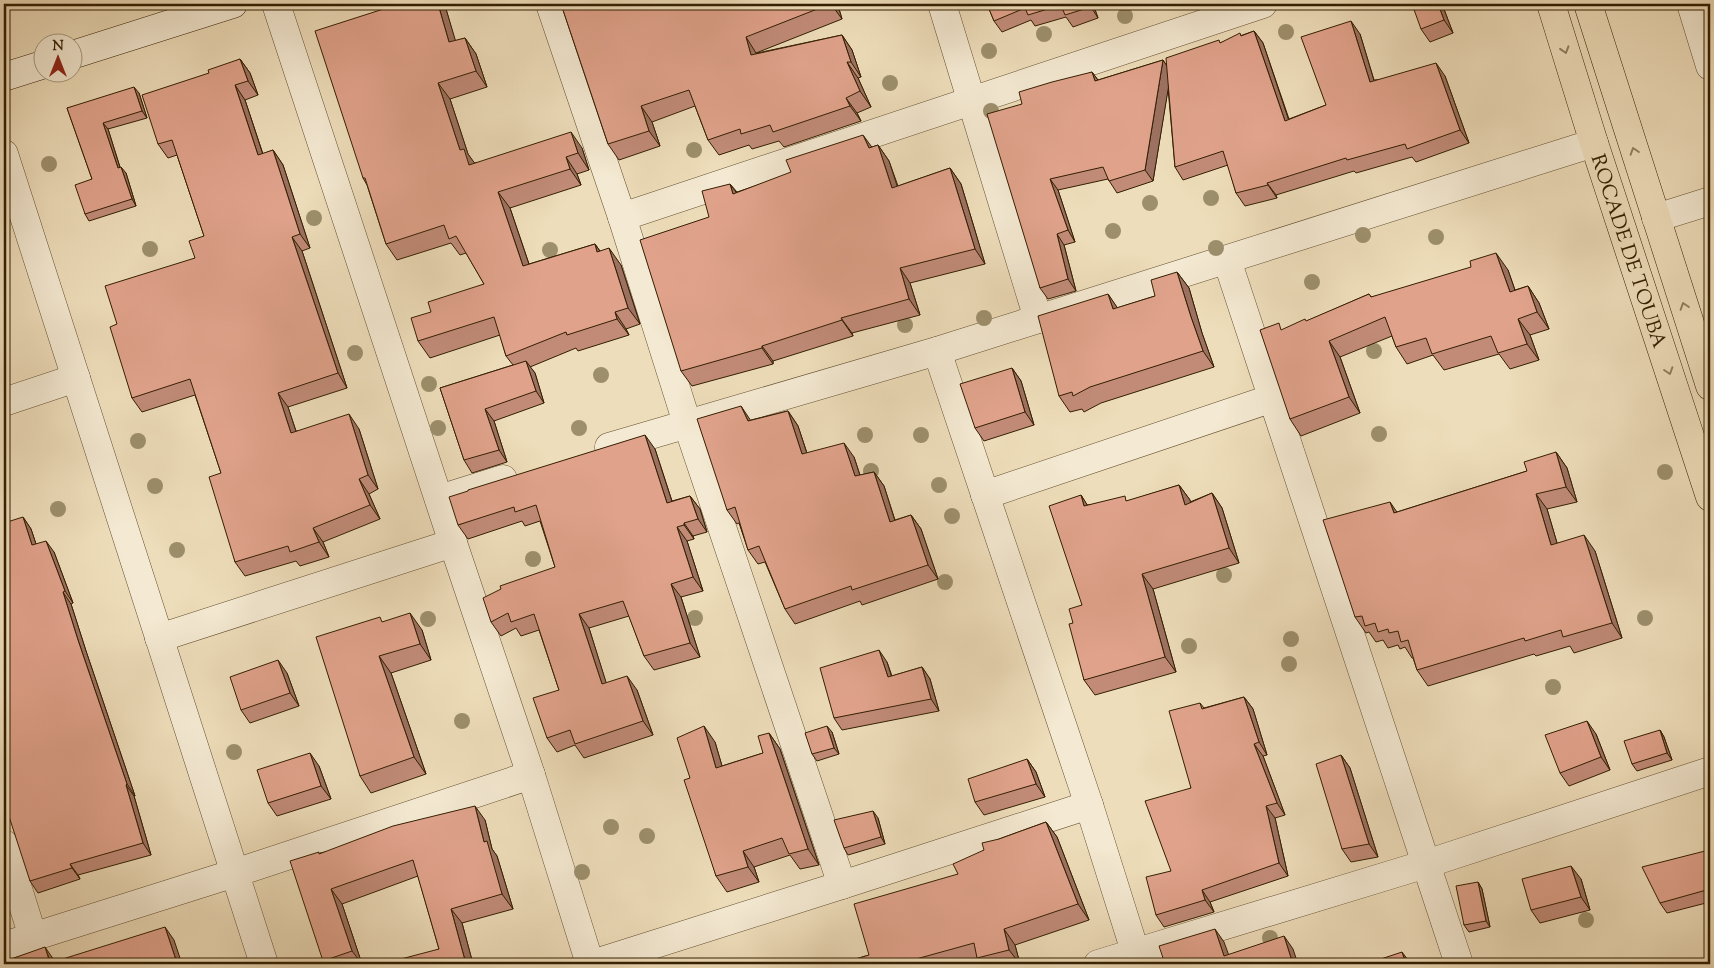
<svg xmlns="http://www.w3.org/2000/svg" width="1714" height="968" font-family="'Sorts Mill Goudy',serif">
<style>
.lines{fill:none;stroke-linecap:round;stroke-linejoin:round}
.street-casing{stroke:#624e2f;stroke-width:29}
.secondary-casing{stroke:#331e01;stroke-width:29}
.primary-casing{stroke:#331e01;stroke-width:29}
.street{stroke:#f4e9d2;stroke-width:28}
.secondary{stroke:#f4e9d2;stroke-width:28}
.primary{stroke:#eeddba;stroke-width:28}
.tree{fill:#9d8f6c}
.wall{fill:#c18b78;stroke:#331e01}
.shaded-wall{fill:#9d7161;stroke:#331e01}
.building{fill:#e0a28b;stroke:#331e01}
.oneway{stroke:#907e5e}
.labels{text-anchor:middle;stroke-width:4;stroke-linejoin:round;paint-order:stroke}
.street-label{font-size:20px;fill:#331e01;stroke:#f4e9d2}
</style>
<rect width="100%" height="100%" fill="#eeddba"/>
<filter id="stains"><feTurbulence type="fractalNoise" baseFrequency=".004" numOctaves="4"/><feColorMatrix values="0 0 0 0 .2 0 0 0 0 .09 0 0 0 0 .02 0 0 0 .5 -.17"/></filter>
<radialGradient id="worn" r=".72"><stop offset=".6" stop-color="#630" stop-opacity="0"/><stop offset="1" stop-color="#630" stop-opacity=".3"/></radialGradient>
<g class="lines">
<g class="street-casing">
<g id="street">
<polyline points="276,4 453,543 531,775 590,964"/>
<polyline points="550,4 622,217 687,423 842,885"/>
<polyline points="942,4 1038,319"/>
<polyline points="1691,4 1710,66"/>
<polyline points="4,154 264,964"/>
<polyline points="622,217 1263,4"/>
<polyline points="1656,218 1710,201"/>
<polyline points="1227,260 1459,964"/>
<polyline points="937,351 1089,805 1139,964"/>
<polyline points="4,402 76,378"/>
<polyline points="609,447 937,351 1594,143"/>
<polyline points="985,495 1273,398"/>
<polyline points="439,499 503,479"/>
<polyline points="159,638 453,543"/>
<polyline points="4,844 33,937"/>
<polyline points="4,946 235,873 531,775"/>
<polyline points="592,964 842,885 1089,805"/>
<polyline points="1098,964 1426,864 1710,771"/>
</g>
</g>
<g class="secondary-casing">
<g id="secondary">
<polyline points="72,55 233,4"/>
<polyline points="4,77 42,65"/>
</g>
</g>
<g class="primary-casing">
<g id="primary">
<path id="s1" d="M 1551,4 L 1594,143 L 1710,497"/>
<polyline points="1588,4 1710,386"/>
</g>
</g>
<use href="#street" class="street"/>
<use href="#secondary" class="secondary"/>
<use href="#primary" class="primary"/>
</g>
<g class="tree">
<circle cx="1125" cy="16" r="8"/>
<circle cx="1286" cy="32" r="8"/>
<circle cx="1044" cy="34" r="8"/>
<circle cx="989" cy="51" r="8"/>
<circle cx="890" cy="83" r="8"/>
<circle cx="991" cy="111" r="8"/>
<circle cx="694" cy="150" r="8"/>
<circle cx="49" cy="164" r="8"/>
<circle cx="1211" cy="198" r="8"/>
<circle cx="1150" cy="203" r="8"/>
<circle cx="314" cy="218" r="8"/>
<circle cx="1113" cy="231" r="8"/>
<circle cx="1363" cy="235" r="8"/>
<circle cx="1436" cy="237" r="8"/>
<circle cx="1216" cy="248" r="8"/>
<circle cx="150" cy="249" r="8"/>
<circle cx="550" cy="250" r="8"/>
<circle cx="1312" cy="282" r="8"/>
<circle cx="984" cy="318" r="8"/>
<circle cx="905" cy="325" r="8"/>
<circle cx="1374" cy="351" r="8"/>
<circle cx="355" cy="353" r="8"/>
<circle cx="601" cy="375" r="8"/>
<circle cx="429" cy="384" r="8"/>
<circle cx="438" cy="428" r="8"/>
<circle cx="579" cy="428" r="8"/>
<circle cx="1379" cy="434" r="8"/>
<circle cx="865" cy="435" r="8"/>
<circle cx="921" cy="435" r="8"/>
<circle cx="138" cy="441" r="8"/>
<circle cx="871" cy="471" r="8"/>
<circle cx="1665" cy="472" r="8"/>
<circle cx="939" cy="485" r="8"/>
<circle cx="155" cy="486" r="8"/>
<circle cx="58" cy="509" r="8"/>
<circle cx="952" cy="516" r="8"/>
<circle cx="177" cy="550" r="8"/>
<circle cx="533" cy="559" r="8"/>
<circle cx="1224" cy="575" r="8"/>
<circle cx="945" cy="582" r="8"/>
<circle cx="695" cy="618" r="8"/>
<circle cx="1645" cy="618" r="8"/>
<circle cx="428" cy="619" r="8"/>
<circle cx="1291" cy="639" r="8"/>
<circle cx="1189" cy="646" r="8"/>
<circle cx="1289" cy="664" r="8"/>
<circle cx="1553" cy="687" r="8"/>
<circle cx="462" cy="721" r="8"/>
<circle cx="234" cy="752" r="8"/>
<circle cx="611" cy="827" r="8"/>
<circle cx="647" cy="836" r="8"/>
<circle cx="582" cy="872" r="8"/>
<circle cx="1586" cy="920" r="8"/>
<circle cx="1270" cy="938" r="8"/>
</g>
<g class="wall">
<polygon points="399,4 447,4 443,5 446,9 455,41 465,38 476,54 487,87 450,99 468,154 474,163 582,148 589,170 577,174 581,185 510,208 529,264 595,244 600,251 621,265 640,324 626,329 629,335 578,351 576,348 530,367 535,373 544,403 494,421 507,462 472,473 464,460 440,388 513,365 506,356 500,335 430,358 418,341 431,312 484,284 466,253 460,255 451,243 397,260 386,244 367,185 363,178"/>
<polygon points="561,4 852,4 839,9 842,19 756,53 757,53 842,35 852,50 861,77 858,78 871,107 857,113 861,121 784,147 779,141 752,149 749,145 719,155 708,140 695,106 652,122 660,146 619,160 608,144"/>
<polygon points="987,4 1093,4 1098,18 1073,27 1066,17 1035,26 1031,20 1002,32 994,21"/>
<polygon points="1442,4 1453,33 1430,42 1421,29"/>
<polygon points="1254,31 1263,43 1289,119 1326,105 1360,34 1374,80 1445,76 1469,143 1416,162 1412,157 1356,173 1354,171 1276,195 1277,198 1245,206 1236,193 1228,165 1183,180 1175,167 1168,88 1153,181 1117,193 1108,179 1058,190 1075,242 1064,245 1076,291 1048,299 1040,288 1022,104 1092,72 1098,80 1163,60 1166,65 1220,43"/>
<polygon points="240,59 250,73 258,95 245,100 263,154 273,150 283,165 310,248 302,251 347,388 288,407 296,431 359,429 378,489 369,494 380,519 323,542 329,557 300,566 296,561 245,576 235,562 221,473 195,395 142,412 132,398 117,324 195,258 204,236 177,155 168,158 158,144 209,73"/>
<polygon points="139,93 147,118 108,129 120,167 126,173 136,206 89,221 85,214 92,179 67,108"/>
<polygon points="878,145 889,161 898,186 950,168 961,184 985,264 910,283 920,315 852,333 853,336 773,361 773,364 692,386 681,371 730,184 737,192"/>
<polygon points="1508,270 1515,290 1528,286 1539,303 1549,329 1530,335 1539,360 1510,369 1499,354 1444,370 1433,355 1407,364 1396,347 1392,336 1340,357 1360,413 1301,436 1290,419 1307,321 1369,294 1371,297"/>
<polygon points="1177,272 1189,288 1202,333 1214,367 1101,403 1084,412 1082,409 1070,412 1059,396 1108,294 1117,308 1155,296"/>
<polygon points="1012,368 1021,381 1034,425 984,441 975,428"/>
<polygon points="788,411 798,426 807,453 854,457 860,475 874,472 884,486 895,520 911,515 921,529 938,579 862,605 860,601 795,624 785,609 765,562 758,564 748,550 739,523 737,524 727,510 751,420"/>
<polygon points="655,449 672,501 690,496 700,509 707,532 693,536 694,539 687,541 703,591 681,597 700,657 654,670 644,656 629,616 589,628 606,683 637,690 653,735 584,758 575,745 557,752 547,738 559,690 539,630 521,636 516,628 501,636 491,622 555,567 540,521 525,526 522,521 468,539 458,525"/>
<polygon points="1556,452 1567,468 1577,502 1547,509 1557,543 1595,551 1622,638 1574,653 1570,646 1536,656 1534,654 1428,686 1417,670 1413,658 1412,658 1405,647 1400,649 1398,645 1388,648 1383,640 1376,642 1369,632 1366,633 1355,617 1397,512 1527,471"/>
<polygon points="1179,485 1190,500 1190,502 1212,493 1222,508 1239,563 1153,589 1176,672 1095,695 1084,680 1073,623 1082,605 1081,495 1087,505 1128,501"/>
<polygon points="23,517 31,529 36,544 54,552 73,603 71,604 86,651 135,796 134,796 151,855 78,875 80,879 38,893 30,881"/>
<polygon points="383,622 422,630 431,660 391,673 426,774 371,793 360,776"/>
<polygon points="887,662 892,676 922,667 930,679 939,711 842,730 834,718"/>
<polygon points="287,673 299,706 250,723 241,710"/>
<polygon points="1244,697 1253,709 1267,755 1263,756 1285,815 1275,818 1288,876 1210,902 1214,912 1164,927 1156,915 1171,871 1191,788 1200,703 1204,708"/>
<polygon points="1660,730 1664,737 1672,760 1637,771 1632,764"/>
<polygon points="832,732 839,754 817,761 812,754"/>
<polygon points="769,733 780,749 819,865 800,869 790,855 754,867 759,882 727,892 716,876 690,778 715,742 722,766 763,753"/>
<polygon points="1596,734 1610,770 1569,786 1560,773"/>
<polygon points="1341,755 1350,768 1378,857 1351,862 1342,849"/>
<polygon points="1027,759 1036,772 1045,797 984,815 975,802"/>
<polygon points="319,766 331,799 277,816 268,803"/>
<polygon points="878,818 885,844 848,855 844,848"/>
<polygon points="485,820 492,849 497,856 513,909 462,923 473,964 403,964 439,949 418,876 342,904 362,964 326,964 323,961 320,853"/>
<polygon points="1046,822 1057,837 1089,920 1015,945 1020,964 982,964 979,960 964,964 839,964 869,955 984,850 999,839"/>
<polygon points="1710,853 1710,902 1667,913 1660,903"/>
<polygon points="1581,879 1590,910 1540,923 1531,910"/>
<polygon points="1478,882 1482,889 1490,927 1469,932 1464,925"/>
</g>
<g class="shaded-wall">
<polygon points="438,4 442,4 446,9 461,59 449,42"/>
<polygon points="831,4 835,4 839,9 842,19"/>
<polygon points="1090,4 1093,4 1098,18 1091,7"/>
<polygon points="1438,4 1442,4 1453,33 1444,20"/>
<polygon points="1351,21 1360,34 1378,94 1370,82"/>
<polygon points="1254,31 1263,43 1293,133 1285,121"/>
<polygon points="842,35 852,50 861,77 851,62"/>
<polygon points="746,37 756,53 762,70 751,55"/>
<polygon points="465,38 476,54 487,87 476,71"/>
<polygon points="240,59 250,73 258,95 248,81"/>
<polygon points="1163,60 1171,72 1153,181 1145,170"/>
<polygon points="847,62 858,78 871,107 860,91"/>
<polygon points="1436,63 1445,76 1469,143 1460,130"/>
<polygon points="1092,72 1100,83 1095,81"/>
<polygon points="438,83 450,99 468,154 476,165 469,165 460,150"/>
<polygon points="235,85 245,100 268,170 258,155"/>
<polygon points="134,87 139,93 147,118 142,111"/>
<polygon points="846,98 857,113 861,121 850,106"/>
<polygon points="641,106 652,122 660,146 649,131"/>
<polygon points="103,123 108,129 122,174 118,168"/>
<polygon points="571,132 582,148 589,170 578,153"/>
<polygon points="863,135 874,150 869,148"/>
<polygon points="878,145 889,161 903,204 892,188"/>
<polygon points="273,150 283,165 310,248 300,234"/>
<polygon points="566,157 577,174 581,185 570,169"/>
<polygon points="121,167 126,173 136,206 132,199"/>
<polygon points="950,168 961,184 985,264 975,249"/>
<polygon points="1050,179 1058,190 1075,242 1068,230"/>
<polygon points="1267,183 1276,195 1277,198 1268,185"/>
<polygon points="730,184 741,199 733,194"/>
<polygon points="498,192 510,208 535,282 523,266"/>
<polygon points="1057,234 1064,245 1076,291 1068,279"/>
<polygon points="292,237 302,251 347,388 338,373"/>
<polygon points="595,244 606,260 597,252"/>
<polygon points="609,248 621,265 640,324 628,308"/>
<polygon points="1496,253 1508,270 1521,308 1510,292"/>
<polygon points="900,268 910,283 920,315 909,299"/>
<polygon points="1177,272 1189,288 1202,333 1214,367 1203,351 1191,317"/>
<polygon points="1528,286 1539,303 1549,329 1537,312"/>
<polygon points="1108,294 1119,310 1113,309"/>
<polygon points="615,312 626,329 629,335 617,319"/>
<polygon points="841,318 852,333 853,336 842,320"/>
<polygon points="1518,319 1530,335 1539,360 1527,344"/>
<polygon points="1329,341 1340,357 1360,413 1349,397"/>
<polygon points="762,346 773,361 773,364 762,348"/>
<polygon points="526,361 535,373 544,403 536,391"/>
<polygon points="1012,368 1021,381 1034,425 1025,412"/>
<polygon points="278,393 288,407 301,447 291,433"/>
<polygon points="741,406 751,421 748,421"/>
<polygon points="485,409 494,421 507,462 499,450"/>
<polygon points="788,411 798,426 812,469 802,454"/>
<polygon points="349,414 359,429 378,489 368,475"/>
<polygon points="645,435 655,449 677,517 667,503"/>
<polygon points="844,443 854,457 865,491 855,476"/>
<polygon points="1556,452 1567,468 1577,502 1566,487"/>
<polygon points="874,472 884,486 900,537 890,522"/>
<polygon points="359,479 369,494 380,519 370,505"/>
<polygon points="1179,485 1190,500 1195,521 1185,505"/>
<polygon points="1212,493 1222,508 1239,563 1229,548"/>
<polygon points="1536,494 1547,509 1562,560 1551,545"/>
<polygon points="1081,495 1091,511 1084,506"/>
<polygon points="690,496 700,509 707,532 698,519"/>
<polygon points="1390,502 1401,518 1394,513"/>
<polygon points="911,515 921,529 938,579 928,565"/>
<polygon points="23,517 31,529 40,556 32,545"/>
<polygon points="684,523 693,536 694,539 684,525"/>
<polygon points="677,527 687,541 703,591 693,577"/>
<polygon points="313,528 323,542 329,557 319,542"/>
<polygon points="1584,535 1595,551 1622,638 1612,623"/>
<polygon points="46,541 54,552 73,603 65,591"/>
<polygon points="1142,574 1153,589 1176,672 1165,657"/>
<polygon points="671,584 681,597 700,657 690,643"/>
<polygon points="63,592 71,604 86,651 135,796 127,784 78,640"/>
<polygon points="410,613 422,630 431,660 420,644"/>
<polygon points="579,614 589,628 611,698 602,684"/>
<polygon points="879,650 887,662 895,688 888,677"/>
<polygon points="379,656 391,673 426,774 414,757"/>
<polygon points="278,660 287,673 299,706 290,693"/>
<polygon points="922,667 930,679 939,711 931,699"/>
<polygon points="627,676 637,690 653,735 643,721"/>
<polygon points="1244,697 1253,709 1267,755 1259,742"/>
<polygon points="1587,721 1596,734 1610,770 1601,757"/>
<polygon points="704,726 715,742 727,783 716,768"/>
<polygon points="827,726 832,732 839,754 834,748"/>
<polygon points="1660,730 1664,737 1672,760 1667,753"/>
<polygon points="769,733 780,749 819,865 808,849"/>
<polygon points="1254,744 1263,756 1285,815 1277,803"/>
<polygon points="310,753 319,766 331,799 321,786"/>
<polygon points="1341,755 1350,768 1378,857 1369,844"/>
<polygon points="1027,759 1036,772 1045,797 1036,784"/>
<polygon points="126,785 134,796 151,855 143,843"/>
<polygon points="475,806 485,820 492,849 497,856 513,909 502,894 484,842"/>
<polygon points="1266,806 1275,818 1288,876 1279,863"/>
<polygon points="873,811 878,818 885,844 881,837"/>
<polygon points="1046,822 1057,837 1089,920 1078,904"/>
<polygon points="743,851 754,867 759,882 748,867"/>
<polygon points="70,864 78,875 80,879 72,868"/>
<polygon points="1571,866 1581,879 1590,910 1581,897"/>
<polygon points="1478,882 1482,889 1490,927 1486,921"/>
<polygon points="331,889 342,904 362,964 352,951"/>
<polygon points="1202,890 1210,902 1214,912 1205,900"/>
<polygon points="451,909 462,923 473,964 466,964"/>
<polygon points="165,927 174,940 182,964 178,964 177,963"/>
<polygon points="1004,929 1015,945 1020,964 1009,950"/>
<polygon points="1215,929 1224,942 1232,964 1224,956"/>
<polygon points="1284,936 1293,949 1298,964 1293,964"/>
<polygon points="45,947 54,960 56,964 51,964"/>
<polygon points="1402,952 1411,964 1406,964"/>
</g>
<g class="building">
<polygon points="399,4 438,4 449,42 465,38 476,71 438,83 460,150 464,149 469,165 571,132 578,153 566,157 570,169 498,192 523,266 595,244 597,252 609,248 628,308 615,312 617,319 567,335 566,332 506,356 494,317 418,341 411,318 431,312 428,302 484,284 456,236 449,239 444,225 386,244 365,178 363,178 315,31"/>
<polygon points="561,4 830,4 746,37 751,55 842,35 851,62 847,62 860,91 846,98 850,106 773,132 770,125 741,134 740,129 708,140 689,90 641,106 649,131 608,144"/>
<polygon points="987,4 1090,4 1091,7 1065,15 1061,5 1028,15 1025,8 994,21"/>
<polygon points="1412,4 1438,4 1444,20 1421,29"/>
<polygon points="1705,4 1710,4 1710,21"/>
<polygon points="1351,21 1370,82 1436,63 1460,130 1407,149 1405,144 1347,160 1346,158 1267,183 1268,185 1236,193 1223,151 1175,167 1166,58 1219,40 1220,43 1240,33 1241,36 1254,31 1285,121 1326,105 1301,37"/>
<polygon points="240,59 248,81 235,85 258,155 273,150 300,234 292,237 338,373 278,393 291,433 349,414 368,475 359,479 370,505 313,528 319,542 290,552 288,546 235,562 209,477 221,473 190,379 132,398 110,327 117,324 105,286 195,258 189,241 204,236 172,140 158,144 142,95 209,73 208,70"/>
<polygon points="1163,60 1145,170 1109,181 1103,167 1050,179 1068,230 1057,234 1068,279 1040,288 987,114 1022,104 1019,92 1052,82 1092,72 1095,81"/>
<polygon points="134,87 142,111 103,123 118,168 121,167 132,199 85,214 75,185 92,179 67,108"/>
<polygon points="863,135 869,148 878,145 892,188 950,168 975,249 900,268 909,299 841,318 842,320 762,346 762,348 681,371 640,240 709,217 702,191 730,184 733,194 791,172 786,160"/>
<polygon points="1496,253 1510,292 1528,286 1537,312 1518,319 1527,344 1498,353 1491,336 1432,354 1426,338 1396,347 1385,317 1329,341 1349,397 1290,419 1260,330 1279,323 1281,330 1305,319 1306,321 1369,294 1371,297 1471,267 1470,261"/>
<polygon points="1177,272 1191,317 1203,351 1090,387 1073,396 1072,392 1059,396 1038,316 1108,294 1113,309 1155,296 1151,280"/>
<polygon points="526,361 536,391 485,409 499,450 464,460 440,388"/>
<polygon points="1012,368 1025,412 975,428 960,384"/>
<polygon points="741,406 748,421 788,411 802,454 844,443 855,476 874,472 890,522 911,515 928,565 852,590 851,586 785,609 759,546 748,550 735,507 727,510 697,419"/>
<polygon points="645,435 667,503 690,496 698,519 684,523 684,525 677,527 693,577 671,584 690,643 644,656 623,601 579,614 602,684 627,676 643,721 575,744 570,730 547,738 533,698 559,690 534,614 511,622 508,613 491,622 483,598 501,589 500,586 555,567 536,505 515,512 514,507 458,525 449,497 468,491 468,490"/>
<polygon points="1556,452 1566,487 1536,494 1551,545 1584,535 1612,623 1563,637 1561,630 1525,641 1524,638 1417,670 1408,640 1401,642 1398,631 1389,633 1388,629 1378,632 1375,623 1365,626 1362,616 1355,617 1323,520 1390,502 1394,513 1527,471 1524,462"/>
<polygon points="1179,485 1185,505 1212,493 1229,548 1142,574 1165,657 1084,680 1069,624 1073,623 1069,609 1082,605 1049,506 1081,495 1084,506 1125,496 1126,501"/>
<polygon points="23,517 32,545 46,541 65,591 63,592 78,640 127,784 126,785 143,843 70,864 72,868 30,881 4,801 4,523"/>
<polygon points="410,613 420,644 379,656 414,757 360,776 316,637 380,617 382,622"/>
<polygon points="879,650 888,677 922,667 931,699 834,718 820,668"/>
<polygon points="278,660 290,693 241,710 230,677"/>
<polygon points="1244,697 1259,742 1254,744 1277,803 1266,806 1279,863 1202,890 1205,900 1156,915 1146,877 1171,871 1145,801 1191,788 1169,711 1200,703 1202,709"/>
<polygon points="1587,721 1601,757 1560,773 1545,735"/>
<polygon points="704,726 716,768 763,753 758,736 769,733 808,849 789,854 782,838 743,851 748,867 716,876 684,780 690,778 677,738"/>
<polygon points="827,726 834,748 812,754 805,733"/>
<polygon points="1660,730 1667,753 1632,764 1624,741"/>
<polygon points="310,753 321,786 268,803 257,770"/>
<polygon points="1341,755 1369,844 1342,849 1316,764"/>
<polygon points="1027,759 1036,784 975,802 968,779"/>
<polygon points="475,806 484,842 487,841 502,894 451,909 466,964 403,964 401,959 439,949 413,860 331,889 352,951 323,961 290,861 319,852 319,854 393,826"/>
<polygon points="873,811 881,837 844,848 834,820"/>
<polygon points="1046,822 1078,904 1004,929 1009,950 977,958 974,943 898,964 839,964 869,955 854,904 958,874 953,864 984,850 982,843 999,839"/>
<polygon points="1709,850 1710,856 1710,889 1660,903 1642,867"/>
<polygon points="1571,866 1581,897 1531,910 1522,879"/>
<polygon points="1478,882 1486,921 1464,925 1456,886"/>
<polygon points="165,927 177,963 172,964 16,964 14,958 45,947 50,963"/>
<polygon points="1215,929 1224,956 1284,936 1293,964 1165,964 1159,946"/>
<polygon points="1402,952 1406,964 1366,964"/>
<polygon points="1420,961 1421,964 1412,964"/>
<polygon points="1654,962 1656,964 1649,964"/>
</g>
<defs><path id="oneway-chevron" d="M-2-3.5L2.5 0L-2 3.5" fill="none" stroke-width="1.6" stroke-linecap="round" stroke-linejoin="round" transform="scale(1.25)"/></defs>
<g class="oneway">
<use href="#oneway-chevron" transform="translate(1565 50) rotate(73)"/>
<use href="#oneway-chevron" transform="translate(1634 151) rotate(-108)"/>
<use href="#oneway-chevron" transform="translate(1684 306) rotate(-108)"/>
<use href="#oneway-chevron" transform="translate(1669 371) rotate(72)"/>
</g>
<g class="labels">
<g class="street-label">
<text dy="7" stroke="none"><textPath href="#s1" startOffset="259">ROCADE DE TOUBA</textPath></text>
</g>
</g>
<rect width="1714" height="968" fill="none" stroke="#eeddba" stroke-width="20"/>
<rect x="5" y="5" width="1704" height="958" fill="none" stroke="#331e01" stroke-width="2.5"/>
<rect x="10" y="10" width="1694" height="948" fill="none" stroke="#331e01"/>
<g transform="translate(58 58)"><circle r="24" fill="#f4e9d2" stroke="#a7987e"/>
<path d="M0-4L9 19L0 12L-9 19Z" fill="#8f2418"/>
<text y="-8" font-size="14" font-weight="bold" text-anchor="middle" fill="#331e01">N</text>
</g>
<rect width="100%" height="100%" filter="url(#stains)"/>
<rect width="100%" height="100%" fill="url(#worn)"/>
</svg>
